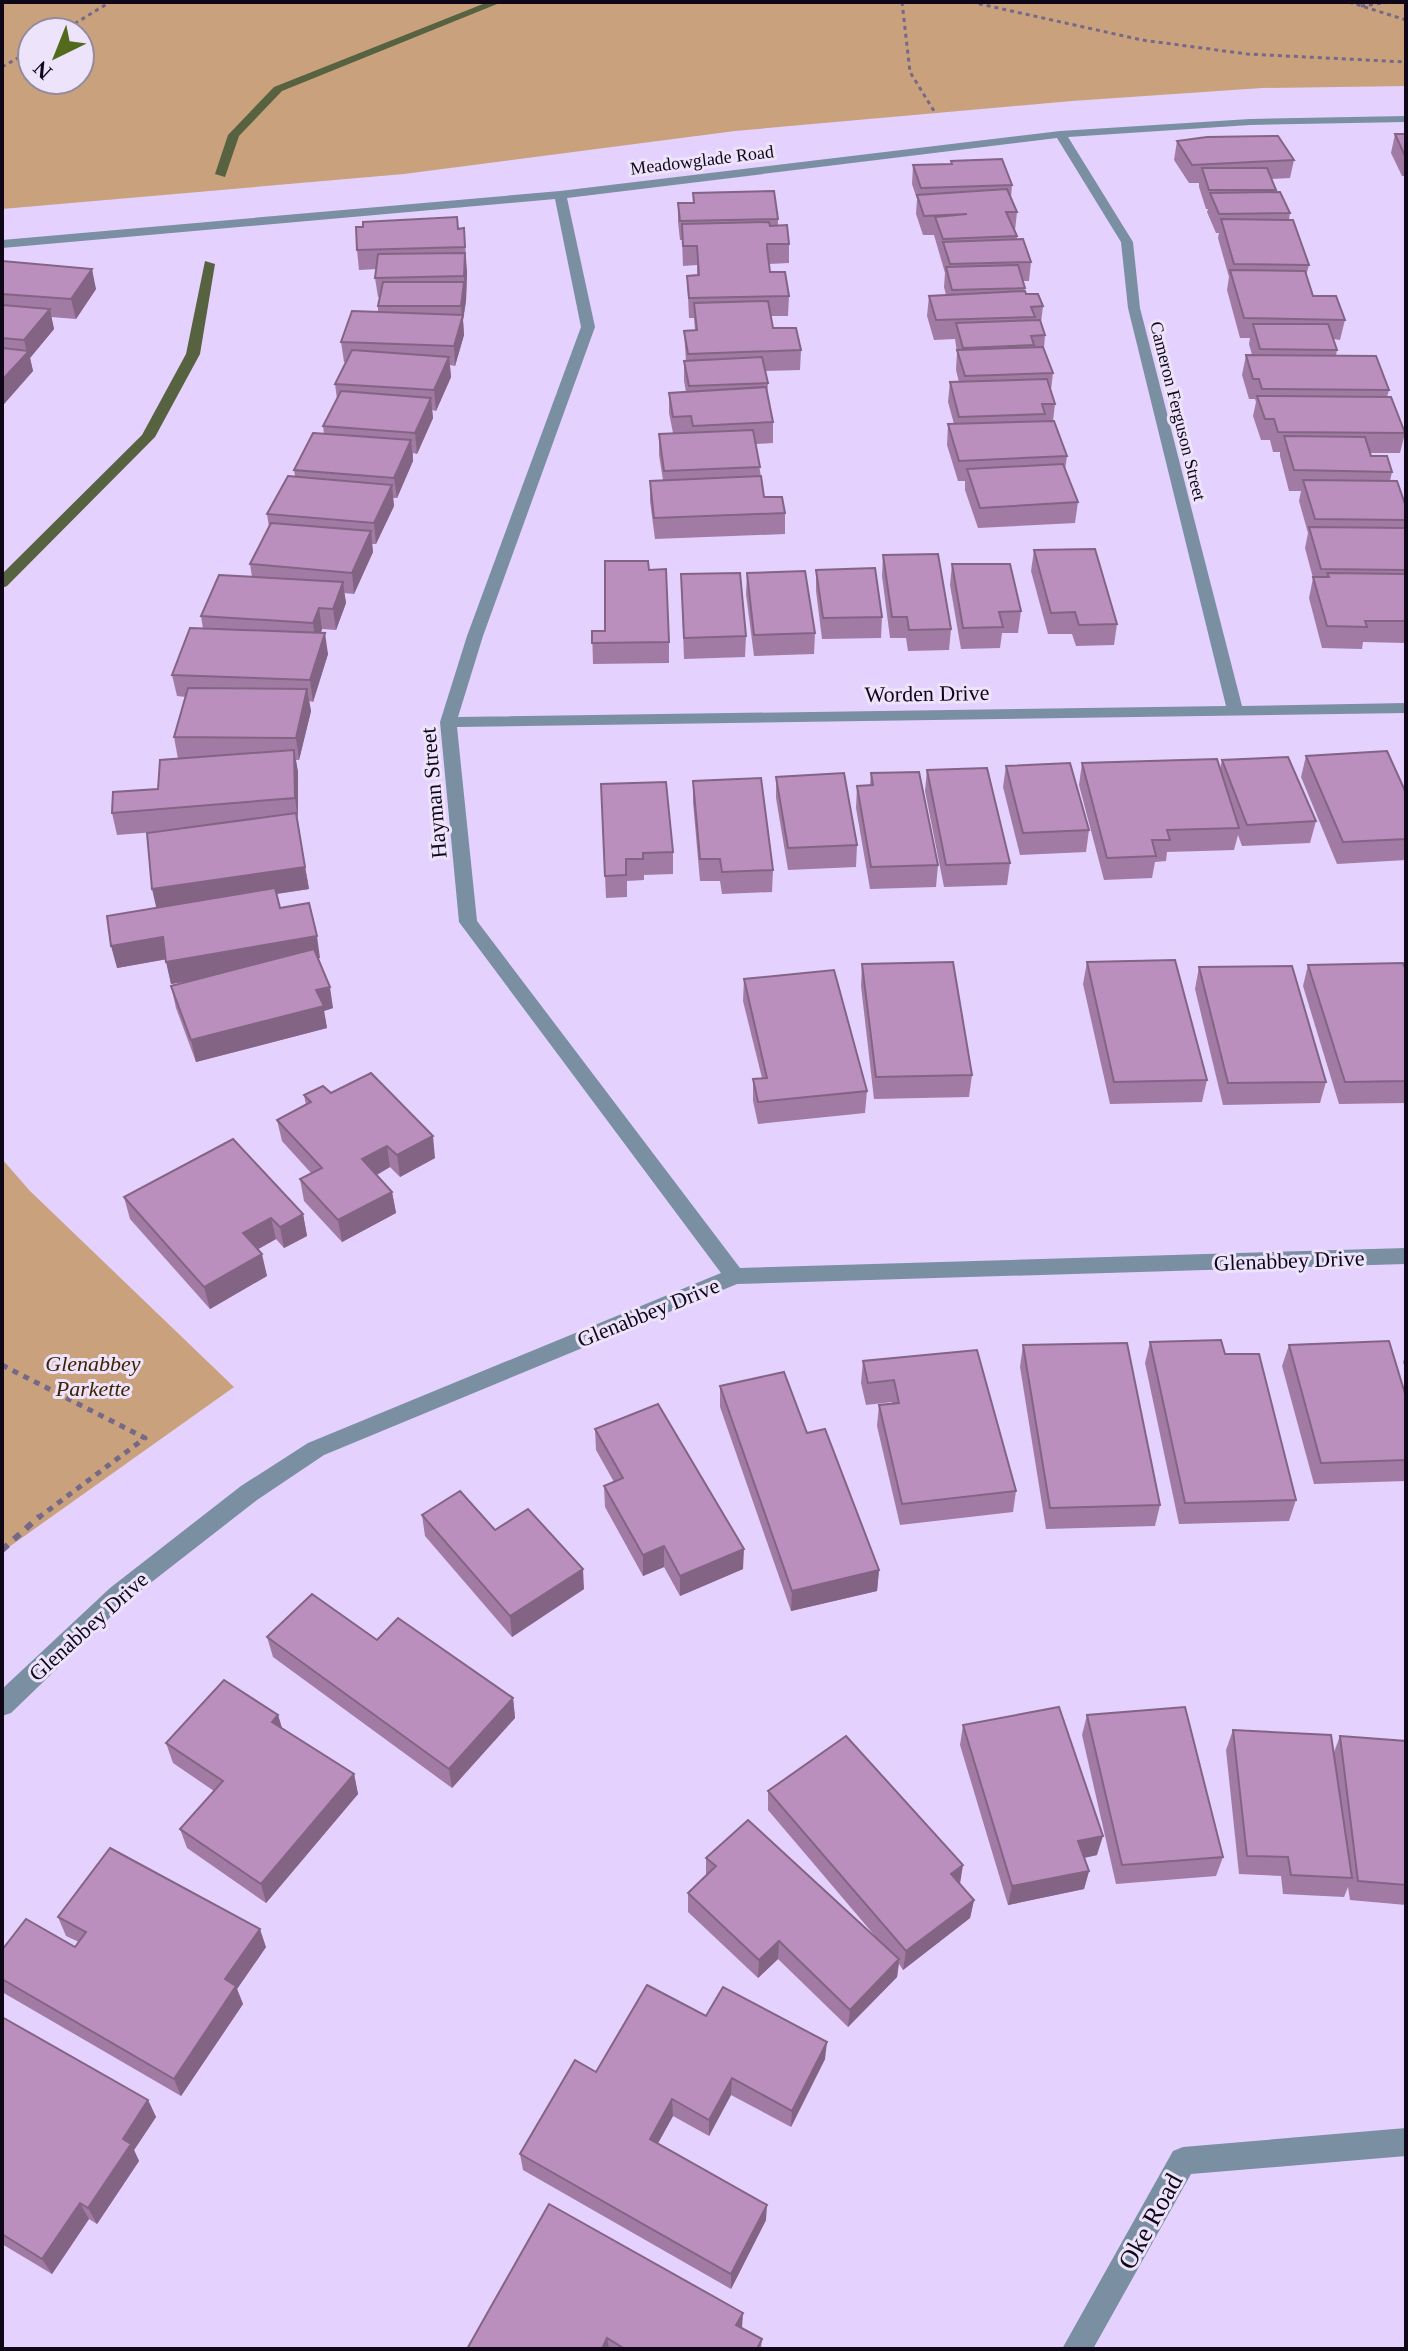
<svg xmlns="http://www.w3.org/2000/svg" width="1408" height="2351" font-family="Georgia,serif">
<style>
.green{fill:#c9a27d;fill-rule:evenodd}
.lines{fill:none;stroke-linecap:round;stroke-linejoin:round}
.stream{fill:#566240;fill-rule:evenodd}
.path-far2{stroke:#766887;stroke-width:3;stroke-dasharray:4 4;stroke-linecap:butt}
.path-far1{stroke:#766887;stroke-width:5;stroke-dasharray:6 6;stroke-linecap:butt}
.path{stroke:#766887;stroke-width:6;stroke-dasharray:8 8;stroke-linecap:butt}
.minor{fill:#7a8fa2;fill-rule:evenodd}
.wall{fill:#a17ba3}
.shaded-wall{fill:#836484}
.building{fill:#bb8fbd;stroke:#836484;stroke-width:2}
.labels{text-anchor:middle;stroke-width:6;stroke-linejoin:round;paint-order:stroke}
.far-street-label{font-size:18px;fill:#0f0618;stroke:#ede3fa}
.street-label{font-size:22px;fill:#0f0618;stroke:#ede3fa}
.park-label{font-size:22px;font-style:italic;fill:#412200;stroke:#ede3fa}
.near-street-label{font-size:26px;fill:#0f0618;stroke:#ede3fa}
</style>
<rect width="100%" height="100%" fill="#e4d1fe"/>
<g class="green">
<path d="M 6,2 L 1406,2 L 1406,86 L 1262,88 L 1072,101 L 735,131 L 404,174 L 2,209 L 2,4 ZM 32,32 L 80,32 L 80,80 L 32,80 Z"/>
<polygon points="2,1159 30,1191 234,1387 2,1552"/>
</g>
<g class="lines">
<g class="stream">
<polygon points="488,2 502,2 282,91 239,136 225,177 215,174 228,135 274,87"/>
<polygon points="205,261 215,264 200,354 155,437 7,586 2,588 2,574 142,435 186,354"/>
</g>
<g class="path-far2">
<polyline points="902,2 910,72 934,111"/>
<polyline points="971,2 1142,40 1247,54 1406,62"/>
<polyline points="1349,2 1406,20"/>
<polyline points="1361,6 1391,2"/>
<polyline points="61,32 110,2"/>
<polyline points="2,67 32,50"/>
</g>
<polyline class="path-far1" points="2,1365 145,1438 38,1518"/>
<polyline class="path" points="2,1550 40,1516"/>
<g class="minor">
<path d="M 1406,116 L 1406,122 L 1250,125 L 1068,137 L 1133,242 L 1140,308 L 1242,706 L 1406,703 L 1406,713 L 457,727 L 477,921 L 740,1268 L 1406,1248 L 1406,1264 L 737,1284 L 324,1455 L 257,1500 L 126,1602 L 11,1713 L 2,1716 L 2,1689 L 110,1588 L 241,1486 L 308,1443 L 721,1273 L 459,922 L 440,722 L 467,636 L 581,327 L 555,199 L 2,248 L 2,240 L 560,191 L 1060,131 L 1250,119 ZM 1057,138 L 1121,242 L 1128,308 L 1226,706 L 458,717 L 483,636 L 595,327 L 567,198 Z"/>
<polygon points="1406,2128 1406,2156 1191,2174 1093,2349 1062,2349 1173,2151 1183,2147"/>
</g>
</g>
<g class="wall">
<polygon points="1395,134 1406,134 1406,176 1402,176 1391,153"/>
<polygon points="1177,141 1294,160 1290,178 1271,179 1276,190 1275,192 1290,213 1289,219 1309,265 1306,276 1313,296 1345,320 1340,340 1333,339 1337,350 1336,356 1389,390 1387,397 1405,433 1400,453 1370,453 1371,456 1392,472 1390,481 1406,507 1406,643 1363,642 1362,649 1322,648 1309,598 1313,578 1305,548 1308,533 1299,501 1301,491 1289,491 1280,456 1280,452 1273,452 1270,440 1261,440 1253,416 1256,402 1255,399 1249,399 1242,375 1246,355 1252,355 1249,344 1250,338 1240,338 1227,290 1229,277 1218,238 1219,233 1216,233 1207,212 1208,209 1206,209 1199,187 1199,183 1189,183 1174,160"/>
<polygon points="951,161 1012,185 1011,198 1017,212 1015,231 1017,236 1017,240 1031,262 1029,281 1023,281 1025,291 1026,294 1043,306 1041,323 1045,335 1044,348 1053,373 1051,390 1055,404 1053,421 1067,456 1065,470 1078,502 1075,523 978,528 965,490 965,481 958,481 947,445 948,424 954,424 948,402 950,382 959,382 956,370 957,352 955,339 934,340 927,316 929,296 946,295 944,287 945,273 934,235 923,235 916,214 917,199 912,184 913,165 951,164"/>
<polygon points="693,193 778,219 778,226 789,244 789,263 769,264 770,272 789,296 788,316 770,316 773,328 801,350 800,370 765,371 768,383 767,395 773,422 773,443 756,444 764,497 785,513 785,534 655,539 650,501 650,481 663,480 659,455 659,434 673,433 669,413 669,393 686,392 684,381 684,361 686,361 684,331 695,330 694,318 689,318 687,276 697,275 697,265 683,266 682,240 680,240 678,222 678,203 693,203"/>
<polygon points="464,228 467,272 466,301 463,320 464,335 455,366 450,365 451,377 436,411 432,410 433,418 417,454 413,453 413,461 397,498 393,498 394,506 376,544 372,544 373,552 354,594 344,593 346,603 336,630 322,629 321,633 328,654 313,702 309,701 311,711 299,760 296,760 298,772 297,820 309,889 277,894 280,908 320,958 318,958 333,1008 324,1011 327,1028 196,1062 176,1008 171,986 191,981 171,984 166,959 117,968 156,908 167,831 117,835 112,813 158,789 178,759 174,737 186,697 177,696 172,675 203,629 201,616 252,577 250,564 269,527 267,514 295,476 294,470 324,434 323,426 337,399 335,384 346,362 344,362 341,342 378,312 378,306 380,297 378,297 375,278 377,269 359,270 357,250"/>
<polygon points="2,261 96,289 76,319 51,317 54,329 30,358 33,371 4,404 2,404"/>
<polygon points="1034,550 1117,624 1114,645 1076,646 1072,634 1048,634 1031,571"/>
<polygon points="883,555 951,629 949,650 908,651 906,638 890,638 882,576"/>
<polygon points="952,564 1021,611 1018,633 1002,633 1000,648 961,649 950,585"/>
<polygon points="649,570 669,642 669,663 593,664 592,631 605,631"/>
<polygon points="816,570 882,617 881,638 822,639 816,591"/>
<polygon points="747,573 815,633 814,654 754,656 746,594"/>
<polygon points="681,574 746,636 745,657 684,659"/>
<polygon points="1306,756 1406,793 1406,860 1337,864 1301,777"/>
<polygon points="1222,760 1316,821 1310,843 1242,846 1238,835 1234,850 1167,852 1166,861 1155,862 1152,878 1104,880 1079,785 1082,763 1220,769"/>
<polygon points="1006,766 1089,830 1086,852 1020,855 1003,787"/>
<polygon points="927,770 1010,863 1007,885 944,887 925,791"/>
<polygon points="871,773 938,865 936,887 870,889 856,808 857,786 870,785"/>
<polygon points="776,777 857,845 856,867 788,870 776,798"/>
<polygon points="693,781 773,870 772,892 722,894 720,881 700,881 693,802"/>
<polygon points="601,784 673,852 673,874 644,875 644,880 627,881 627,897 606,898"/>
<polygon points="1087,962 1207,1080 1202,1102 1110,1104 1083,984"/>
<polygon points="862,964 972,1075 969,1097 874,1099 861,986"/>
<polygon points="1308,965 1406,970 1406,1103 1339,1104 1303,986"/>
<polygon points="1199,967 1326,1082 1320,1103 1223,1105 1195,989"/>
<polygon points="744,979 867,1091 865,1113 758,1124 753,1101 753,1079 762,1078 743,1001"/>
<polygon points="331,1093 435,1158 400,1177 390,1167 377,1175 392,1192 396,1213 342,1242 304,1201 300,1179 311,1173 282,1141 277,1120 306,1105 304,1095"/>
<polygon points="124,1197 303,1214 307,1236 284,1248 276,1239 258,1249 267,1276 210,1309 130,1219"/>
<polygon points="1150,1342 1225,1354 1296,1500 1289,1521 1179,1524 1145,1363"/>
<polygon points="1023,1345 1160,1505 1155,1526 1046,1529 1020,1367"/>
<polygon points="1289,1345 1406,1397 1406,1481 1314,1484 1282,1366"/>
<polygon points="977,1350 1016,1491 1013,1512 900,1525 877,1426 879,1405 892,1404 892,1402 866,1405 861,1383 863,1361"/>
<polygon points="1406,1354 1406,1371 1403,1362"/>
<polygon points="720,1386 807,1433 879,1570 877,1591 791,1611 720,1407"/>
<polygon points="595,1429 743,1569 680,1596 664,1567 643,1576 605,1507 604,1486 614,1482 596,1450"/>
<polygon points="422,1515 584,1589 512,1637 425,1536"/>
<polygon points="267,1637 513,1698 515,1718 452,1788 273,1657"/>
<polygon points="278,1715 282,1728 354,1774 358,1794 266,1903 187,1848 180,1829 214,1791 173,1763 166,1743"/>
<polygon points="1087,1715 1223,1857 1216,1876 1116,1884 1082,1735"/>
<polygon points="963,1725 1097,1855 1084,1858 1089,1871 1084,1889 1008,1905 960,1745"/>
<polygon points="1233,1730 1334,1752 1340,1736 1406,1741 1406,1905 1350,1900 1348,1887 1344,1897 1283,1894 1281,1876 1239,1874 1226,1750"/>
<polygon points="768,1791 960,1884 974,1900 970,1918 903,1970 899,1964 897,1977 848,2027 778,1959 758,1978 688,1912 688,1893 706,1876 706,1858 875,1936 768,1810"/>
<polygon points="58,1917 266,1947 237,1989 243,2004 181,2096 2,1992 2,1950 75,1947 79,1942 66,1936"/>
<polygon points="706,2016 825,2059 791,2127 731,2095 709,2136 673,2116 658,2143 766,2220 731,2289 523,2170 520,2154 596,2072"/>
<polygon points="2,2017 148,2100 156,2117 134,2150 139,2161 97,2224 89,2219 52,2274 2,2244"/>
<polygon points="742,2328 762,2339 761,2349 467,2349"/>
</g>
<g class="shaded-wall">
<polygon points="465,253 467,272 466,301 463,320 464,335 455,366 454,346 462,318 461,306 464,282"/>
<polygon points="92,269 96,289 76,319 71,299"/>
<polygon points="50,309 54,329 30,358 33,371 4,404 2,398 2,380 27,353 24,340"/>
<polygon points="449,357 451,377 436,411 434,390"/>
<polygon points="431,398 433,418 417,454 415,433"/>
<polygon points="411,440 413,461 397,498 394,478"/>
<polygon points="392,485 394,506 376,544 374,523"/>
<polygon points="371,531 373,552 354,594 352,573"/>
<polygon points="343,582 346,603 336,630 333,609"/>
<polygon points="319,608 322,629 316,644 313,623"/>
<polygon points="325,633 328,654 313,702 310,680"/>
<polygon points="307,689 311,711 299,760 296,738"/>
<polygon points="294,750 298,772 298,820 295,798"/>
<polygon points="305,867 309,889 157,911 152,889"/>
<polygon points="317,936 320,958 171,984 166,962"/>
<polygon points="163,937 168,959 117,968 111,946"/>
<polygon points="330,987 333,1008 324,1011 327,1028 196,1062 191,1040 316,990"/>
<polygon points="433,1136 435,1158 400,1177 397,1155"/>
<polygon points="387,1146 390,1167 365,1181 362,1159"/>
<polygon points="392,1192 396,1213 342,1242 338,1220"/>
<polygon points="303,1214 307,1236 284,1248 280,1227"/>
<polygon points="271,1218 276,1239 248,1255 243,1233"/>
<polygon points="262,1254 267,1276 210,1309 204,1287"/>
<polygon points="664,1546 664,1567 643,1576 643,1555"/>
<polygon points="744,1549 743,1569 680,1596 680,1576"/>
<polygon points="583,1569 584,1589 512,1637 510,1616"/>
<polygon points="879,1570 877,1591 791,1611 792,1591"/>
<polygon points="513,1698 515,1718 452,1788 449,1769"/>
<polygon points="278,1715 284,1735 272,1722"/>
<polygon points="354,1774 358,1794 266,1903 261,1884"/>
<polygon points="1103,1836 1097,1855 1074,1860 1078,1841"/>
<polygon points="963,1865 960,1884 951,1874"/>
<polygon points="1089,1871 1084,1889 1008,1905 1012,1886"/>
<polygon points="974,1900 970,1918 903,1970 906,1951"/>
<polygon points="260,1929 266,1947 237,1989 243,2004 181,2096 174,2079 225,1979"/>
<polygon points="779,1941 778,1959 758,1978 759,1960"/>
<polygon points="899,1959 897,1977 848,2027 850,2010"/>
<polygon points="827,2042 825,2059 791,2127 792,2111"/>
<polygon points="732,2078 731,2095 709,2136 709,2120"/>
<polygon points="672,2099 673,2116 651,2156 650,2139"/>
<polygon points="148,2100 156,2117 134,2150 139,2161 97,2224 88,2208 123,2139"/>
<polygon points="80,2203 89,2219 52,2274 42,2259"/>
<polygon points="767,2205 766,2220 731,2289 731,2274"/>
<polygon points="743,2313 742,2328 736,2325"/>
<polygon points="607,2338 609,2349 602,2349"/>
</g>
<g class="building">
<polygon points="1395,134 1406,134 1406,158"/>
<polygon points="1278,136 1294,160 1192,165 1177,141 1207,137"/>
<polygon points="1002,159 1012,185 921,188 913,165 952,164 951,161"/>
<polygon points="1202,168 1267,168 1276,190 1209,190"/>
<polygon points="1007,189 1017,212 1006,212 1017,236 943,239 935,217 967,214 924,216 917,195"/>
<polygon points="774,191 778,219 680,221 678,203 694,203 693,193"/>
<polygon points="1280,192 1290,213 1219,214 1210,193"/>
<polygon points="457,217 458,229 464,228 465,247 357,250 356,227 363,227 363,222"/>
<polygon points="1221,219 1293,220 1309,265 1234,264"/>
<polygon points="769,222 770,226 787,225 789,244 767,244 767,248 770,272 785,272 789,296 689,298 687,276 699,275 697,246 683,246 682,224"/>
<polygon points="1023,239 1031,262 950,264 943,242"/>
<polygon points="465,253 464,276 375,278 378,254"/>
<polygon points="2,261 92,269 71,299 2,294"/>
<polygon points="1018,265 1025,288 952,290 946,267"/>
<polygon points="1230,270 1305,271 1313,296 1336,296 1345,320 1244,318"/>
<polygon points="383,282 464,282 461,306 378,306"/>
<polygon points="1025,291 1026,294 1038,294 1043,306 1031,307 1035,317 936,320 929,296"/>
<polygon points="768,301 773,328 796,328 801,350 688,354 684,331 697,330 694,303"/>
<polygon points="2,305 50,309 24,340 2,338"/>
<polygon points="352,311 463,315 454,346 341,342"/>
<polygon points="1040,320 1045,335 1031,336 1034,345 963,348 956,323"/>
<polygon points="1253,324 1328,324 1337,350 1260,349"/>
<polygon points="1043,347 1053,373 965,376 957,350"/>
<polygon points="2,348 29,351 2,380"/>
<polygon points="352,350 449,357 434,390 335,384"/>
<polygon points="1246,355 1376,356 1389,390 1262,389 1259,379 1253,379"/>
<polygon points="762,357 768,383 689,386 684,361"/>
<polygon points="1047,379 1055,404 1042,404 1045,414 959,417 950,382"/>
<polygon points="766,387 773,422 693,426 691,416 673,417 669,393"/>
<polygon points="341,391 431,398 415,433 323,426"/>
<polygon points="1257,396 1391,397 1405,433 1278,432 1274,419 1265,419"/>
<polygon points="1054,421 1067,456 959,461 948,424"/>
<polygon points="753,430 760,467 664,471 659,434"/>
<polygon points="313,433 411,440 394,478 294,470"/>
<polygon points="1284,436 1365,437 1371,456 1387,456 1392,472 1294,470"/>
<polygon points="1063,464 1078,502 980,508 967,469"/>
<polygon points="288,476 392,485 374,523 267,514"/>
<polygon points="761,476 764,497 782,497 785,513 654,518 650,481"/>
<polygon points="1303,480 1397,481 1406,507 1406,520 1315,519"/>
<polygon points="271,523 371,531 352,573 250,564"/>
<polygon points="1309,527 1406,528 1406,570 1321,569"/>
<polygon points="1095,549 1117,624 1079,625 1075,612 1051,613 1034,550"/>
<polygon points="938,554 951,629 909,630 907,617 892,617 883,555"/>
<polygon points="605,561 648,561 649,570 666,569 669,642 592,643 592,631 605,631"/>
<polygon points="952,564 1010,564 1021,611 999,612 1003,627 963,628"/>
<polygon points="875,568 882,617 823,618 816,570"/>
<polygon points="805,571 815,633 754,635 747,573"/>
<polygon points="740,573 746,636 684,638 681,574"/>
<polygon points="1327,573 1406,574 1406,621 1365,621 1367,627 1327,626 1313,577 1329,577"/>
<polygon points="219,575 343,582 333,609 319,608 313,623 201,616"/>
<polygon points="190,628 325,633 310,680 172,675"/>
<polygon points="188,688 307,689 296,738 174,737"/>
<polygon points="294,750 295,798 112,813 113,792 158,789 160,760"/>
<polygon points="1387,751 1406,793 1406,839 1343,842 1306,756"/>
<polygon points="1288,757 1316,821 1247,825 1222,760"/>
<polygon points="1217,759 1239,828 1167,830 1170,840 1152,840 1156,856 1107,858 1082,763"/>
<polygon points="1070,763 1089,830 1023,833 1006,766"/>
<polygon points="987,768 1010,863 946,865 927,770"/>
<polygon points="919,772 938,865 871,867 857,786 873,785 871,773"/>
<polygon points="844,773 857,845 788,848 776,777"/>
<polygon points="761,778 773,870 722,872 720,859 700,859 693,781"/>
<polygon points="666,782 673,852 643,853 643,859 626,859 626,875 605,876 601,784"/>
<polygon points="296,813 305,867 152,889 147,833"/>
<polygon points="275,888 280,908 309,903 317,936 166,962 163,937 111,946 107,916"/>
<polygon points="314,949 330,987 316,990 324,1006 191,1040 171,986"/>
<polygon points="1175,960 1207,1080 1114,1082 1087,962"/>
<polygon points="953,962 972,1075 876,1077 862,964"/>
<polygon points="1403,963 1406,970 1406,1081 1345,1082 1308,965"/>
<polygon points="1292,966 1326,1082 1228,1083 1199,967"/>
<polygon points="834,970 867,1091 758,1102 753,1079 767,1078 744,979"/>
<polygon points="371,1073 433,1136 397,1155 387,1146 362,1159 392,1192 338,1220 300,1179 322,1168 277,1120 311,1102 304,1095 323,1086 331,1093"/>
<polygon points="233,1139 303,1214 280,1227 271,1218 243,1233 262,1254 204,1287 124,1197"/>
<polygon points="1221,1340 1225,1354 1259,1354 1296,1500 1185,1503 1150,1342"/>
<polygon points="1389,1341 1406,1397 1406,1460 1321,1463 1289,1345"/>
<polygon points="1127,1343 1160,1505 1050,1508 1023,1345"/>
<polygon points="977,1350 1016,1491 902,1504 879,1405 899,1403 894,1380 868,1383 863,1361"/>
<polygon points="784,1372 807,1433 825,1429 879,1570 792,1591 720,1386"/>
<polygon points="658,1404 744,1549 680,1576 664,1546 643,1555 604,1486 623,1478 595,1429"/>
<polygon points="460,1491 495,1530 528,1509 583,1569 510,1616 422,1515"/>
<polygon points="312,1594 377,1640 398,1618 513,1698 449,1769 267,1637"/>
<polygon points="224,1680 278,1715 272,1722 354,1774 261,1884 180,1829 223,1781 166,1743"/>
<polygon points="1059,1707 1103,1836 1078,1841 1089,1871 1012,1886 963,1725"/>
<polygon points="1185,1707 1223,1857 1122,1865 1087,1715"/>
<polygon points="1233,1730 1331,1735 1352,1878 1291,1875 1288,1857 1247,1856"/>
<polygon points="846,1736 963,1865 951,1874 974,1900 906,1951 768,1791"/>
<polygon points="1340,1736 1406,1741 1406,1885 1358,1881"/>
<polygon points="748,1820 899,1959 850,2010 779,1941 759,1960 688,1893 716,1866 706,1858"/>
<polygon points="110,1848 260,1929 225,1979 236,1986 174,2079 2,1979 2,1950 26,1919 75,1947 86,1932 58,1917"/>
<polygon points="647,1985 706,2016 723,1987 827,2042 792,2111 732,2078 709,2120 672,2099 650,2139 767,2205 731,2274 520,2154 575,2060 596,2072"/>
<polygon points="2,2017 148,2100 123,2139 131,2144 88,2208 80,2203 42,2259 2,2234"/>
<polygon points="549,2204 743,2313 736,2325 762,2339 757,2349 625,2349 607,2338 602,2349 467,2349"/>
</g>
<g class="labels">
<g class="far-street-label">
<text transform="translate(702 160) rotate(-7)" y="6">Meadowglade Road</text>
<text transform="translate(1178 411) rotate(76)" y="6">Cameron Ferguson Street</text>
</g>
<g class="street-label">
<text transform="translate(927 693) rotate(-1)" y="8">Worden Drive</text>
<text transform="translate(433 793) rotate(-95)" y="8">Hayman Street</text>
<text transform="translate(1289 1260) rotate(-2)" y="8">Glenabbey Drive</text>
<text transform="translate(648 1312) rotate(-22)" y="8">Glenabbey Drive</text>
<text transform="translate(88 1626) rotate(-42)" y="8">Glenabbey Drive</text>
</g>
<g class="park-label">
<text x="93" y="1371">Glenabbey<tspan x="93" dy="25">Parkette</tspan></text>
</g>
<g class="near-street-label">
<text transform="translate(1150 2221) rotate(-61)" y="9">Oke Road</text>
</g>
</g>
<rect width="1408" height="2351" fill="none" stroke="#0f0618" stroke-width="8"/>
<g transform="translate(56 56) rotate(223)"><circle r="38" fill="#ede3fa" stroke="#948ba0" stroke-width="2"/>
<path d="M0-6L14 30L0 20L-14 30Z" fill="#526a1b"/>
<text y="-12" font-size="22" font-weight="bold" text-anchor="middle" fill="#0f0618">N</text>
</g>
</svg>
